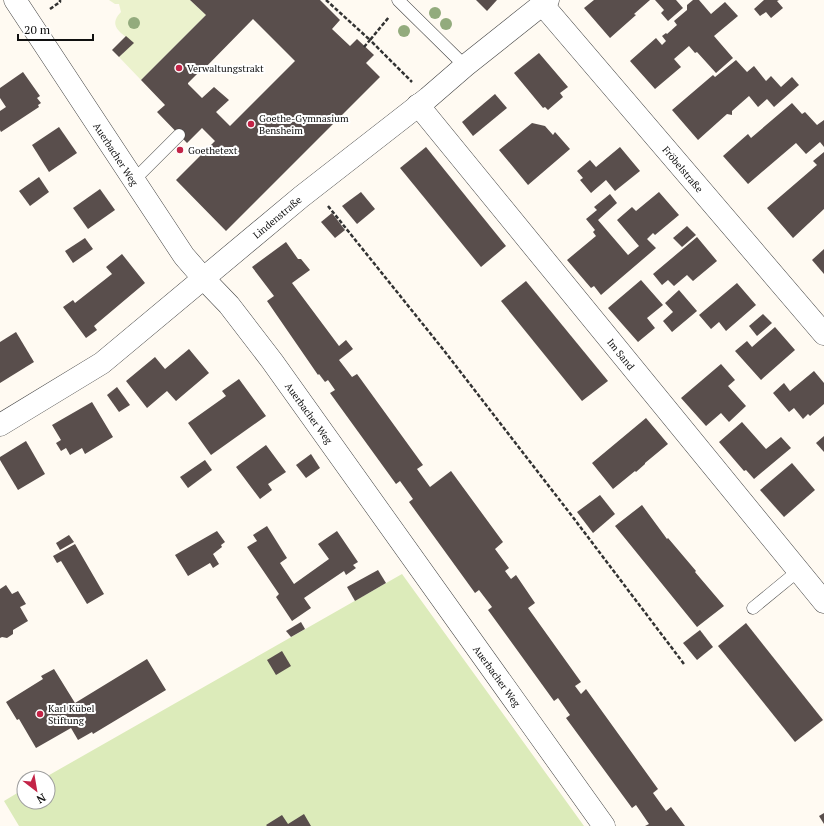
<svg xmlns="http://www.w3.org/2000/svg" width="824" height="826" font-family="'PT Serif',serif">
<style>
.green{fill:#dcebba}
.pitch{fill:#ebf2cd}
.building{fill:#594e4c;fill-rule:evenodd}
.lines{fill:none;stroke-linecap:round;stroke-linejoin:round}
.service-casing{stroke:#434343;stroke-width:13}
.minor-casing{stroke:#434343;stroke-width:23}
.path{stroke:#323232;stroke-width:2.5;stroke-dasharray:4 2;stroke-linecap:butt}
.service{stroke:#fff;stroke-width:12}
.minor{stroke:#fff;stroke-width:22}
.tree{fill:#93ab7d}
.poi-dot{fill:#c32447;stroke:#fff;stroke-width:1.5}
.labels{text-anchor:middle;stroke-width:4;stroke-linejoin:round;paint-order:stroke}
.poi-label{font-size:10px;fill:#101010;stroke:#fff;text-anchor:start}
.street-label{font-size:10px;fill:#101010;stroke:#fff}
</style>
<rect width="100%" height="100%" fill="#fffaf2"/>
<polygon class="green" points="402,574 584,826 19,826 4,801 24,789 24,802 48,802 48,778 44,778"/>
<path class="pitch" d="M 109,0 L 190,0 L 206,15 L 141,80 L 119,57 L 133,43 C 124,34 106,27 121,12 L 119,4 L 115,4 Z"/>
<g class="building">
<path d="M 190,0 L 320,0 L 340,20 L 332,29 L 350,46 L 357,39 L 374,55 L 366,63 L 380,77 L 226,231 L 176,180 L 215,141 L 202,128 L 187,143 L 157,112 L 165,105 L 141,80 L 206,15 ZM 253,19 L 295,61 L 230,126 L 216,112 L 229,100 L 214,87 L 202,98 L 188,84 L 188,83 L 199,72 L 200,73 Z"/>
<polygon points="476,0 497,0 487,11"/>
<polygon points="594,0 650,0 634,14 636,15 610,38 584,8"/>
<polygon points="655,0 676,0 683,8 668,21 661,13 664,10"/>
<polygon points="693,0 699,0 711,14 725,2 738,16 714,36 733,58 716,73 697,52 695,53 689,46 674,59 681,67 655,89 630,61 656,38 662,45 666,41 662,36 666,33 667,34 677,25 674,21 687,10 687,5"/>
<polygon points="764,0 779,0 777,1 783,8 771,18 766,12 760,16 754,9"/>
<polygon points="126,36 134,43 119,57 112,50"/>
<polygon points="539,53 568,87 560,93 563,97 548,110 545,107 543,108 514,73"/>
<polygon points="736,60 747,72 754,66 766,81 771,76 781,87 792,77 799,85 774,107 767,99 758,107 749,96 732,111 732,115 727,114 698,140 672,110 713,75 715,77"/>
<polygon points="23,72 40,96 37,98 41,103 38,105 39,107 1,132 0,130 0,111 6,107 0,98 0,88"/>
<polygon points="495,94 507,108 473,136 462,122"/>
<polygon points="792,103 802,114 805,112 817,125 824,120 824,147 820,142 806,154 796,143 748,184 723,156 748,134 751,138"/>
<polygon points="532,123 545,126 553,135 555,132 570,149 528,185 499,150"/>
<polygon points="59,127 77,153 49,172 32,145"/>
<polygon points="426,147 506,246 481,267 400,168"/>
<polygon points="620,147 640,171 615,191 606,180 591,193 580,180 583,178 577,171 590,160 596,167"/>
<polygon points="824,152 824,209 793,238 767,208 817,165 813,161"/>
<polygon points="39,177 49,192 30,206 19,191"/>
<polygon points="100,189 115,210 88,229 73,208"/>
<polygon points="361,192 375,209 357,224 342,206"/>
<polygon points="659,192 679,215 655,235 653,233 647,239 656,248 601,295 594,286 591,288 567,260 596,236 593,232 595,230 586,219 597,210 594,207 610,194 617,203 598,220 628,255 639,246 617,220 632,207 636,211"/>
<polygon points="332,213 345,230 335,238 321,222"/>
<polygon points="687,226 696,235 682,247 673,238"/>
<polygon points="697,237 717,261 693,281 687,275 674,286 668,280 662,285 653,274"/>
<polygon points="85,238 93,249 73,263 65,251"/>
<polygon points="286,242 298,259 301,259 310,270 292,283 339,346 346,340 353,349 339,360 352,377 357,374 423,465 417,469 430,487 451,471 503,542 495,549 509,568 505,571 511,579 516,575 535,603 528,608 581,682 575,686 581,694 586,689 658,789 653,793 666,811 671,807 685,826 645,826 649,824 636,805 632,808 566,718 570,715 558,698 554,701 488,610 492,607 479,590 475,593 409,502 413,499 400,481 396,484 330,393 335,390 328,380 325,382 319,374 318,375 267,301 274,296 252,267"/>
<polygon points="824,249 824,274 812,260"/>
<polygon points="122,254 145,283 94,326 97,330 86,338 63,307 73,300 75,303 112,274 106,267"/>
<polygon points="641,280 663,305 647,318 655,328 638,342 608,308"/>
<polygon points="526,281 608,381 582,401 501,301"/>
<polygon points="737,283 756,305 726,331 719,322 711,329 699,315"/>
<polygon points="679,290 697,311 672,332 663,321 673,312 665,303"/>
<polygon points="763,314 772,323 757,336 749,326"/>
<polygon points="775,327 795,350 761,380 735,351 747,341 752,347"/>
<polygon points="16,332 34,362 0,383 0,342"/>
<polygon points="189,349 209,373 176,401 167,391 147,408 126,381 155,357 165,369"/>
<polygon points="721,364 735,380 728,386 746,406 729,422 721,413 706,426 681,398"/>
<polygon points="814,371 824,383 824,404 810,416 808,414 803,419 794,408 789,412 773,393 784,383 790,391"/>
<polygon points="239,379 266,416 211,455 188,423 226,396 222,391"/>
<polygon points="117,387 130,405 119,412 107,395"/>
<polygon points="92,402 113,437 85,454 82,448 70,455 66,448 61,451 56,443 61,440 52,425"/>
<polygon points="646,418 668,444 645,463 645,464 636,472 635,471 613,489 592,463"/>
<polygon points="742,422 766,449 781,437 791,448 754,479 746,470 744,471 719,442"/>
<polygon points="824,436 824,452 816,443"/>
<polygon points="26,441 45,474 18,490 0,460 0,457"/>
<polygon points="266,445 286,472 268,484 272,490 260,499 236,467"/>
<polygon points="311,454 320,468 306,478 296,465"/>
<polygon points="205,460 212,470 188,488 180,477"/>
<polygon points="792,463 815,490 784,517 760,490"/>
<polygon points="600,495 615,514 593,533 577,512"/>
<polygon points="642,505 667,539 668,538 696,571 695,572 724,606 697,627 615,526"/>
<polygon points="267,526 287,558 280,563 294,584 329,559 318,544 337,531 358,562 353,565 356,568 346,575 344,571 304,598 311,608 292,621 276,597 279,594 247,547 257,541 253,535"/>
<polygon points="217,531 225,542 221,545 222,547 213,554 219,564 213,568 210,563 188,576 175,555"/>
<polygon points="69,535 74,542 60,550 56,543"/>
<polygon points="75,544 104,594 87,604 61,561 57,563 53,556"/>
<polygon points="378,570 386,583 355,601 347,587"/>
<polygon points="6,585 12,594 18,591 26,604 20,607 28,621 13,630 13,634 7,638 2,637 0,638 0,589"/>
<polygon points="301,622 305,629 291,637 286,631"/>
<polygon points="746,623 823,720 795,742 718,646"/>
<polygon points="700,630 713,647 697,660 683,643"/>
<polygon points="282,651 291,666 276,675 267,660"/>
<polygon points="147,659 166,690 93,734 92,732 78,740 71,728 36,748 19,719 17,720 6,702 43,679 41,676 54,669 75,703"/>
<polygon points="824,813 824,824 819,816"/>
<polygon points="304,814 311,826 267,826 266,825 282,815 288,824"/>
</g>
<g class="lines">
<g class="service-casing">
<g id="service">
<polyline points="398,0 465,66"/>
<polyline points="133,181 179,135"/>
<polyline points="753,608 798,571"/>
</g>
</g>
<g class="minor-casing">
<g id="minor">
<polyline points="15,0 184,256 204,279 229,305 272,361 604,826"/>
<polyline points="542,4 824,334"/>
<polyline points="418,105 824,602"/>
<polyline points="0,425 102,363 301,197 428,98 465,66 548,0"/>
</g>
</g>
<g class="path">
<polyline points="326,0 370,40 389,17"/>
<polyline points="50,9 60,2 60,0"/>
<polyline points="364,47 370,40 412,82"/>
<polyline points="328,206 442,348 572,516 684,664"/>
</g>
<use href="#service" class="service"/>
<use href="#minor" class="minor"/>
</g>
<g class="tree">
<circle cx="435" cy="13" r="6"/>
<circle cx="134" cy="23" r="6"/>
<circle cx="446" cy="24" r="6"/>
<circle cx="404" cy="31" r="6"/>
</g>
<g class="poi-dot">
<circle cx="179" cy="68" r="4"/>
<circle cx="251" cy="124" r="4"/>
<circle cx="180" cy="150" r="4"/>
<circle cx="40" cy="714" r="4"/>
</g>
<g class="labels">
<g class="poi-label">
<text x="187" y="72">Verwaltungstrakt</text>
<text x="259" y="122">Goethe-Gymnasium<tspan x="259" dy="12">Bensheim</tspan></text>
<text x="188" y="154">Goethetext</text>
<text x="48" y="712">Karl Kübel<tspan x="48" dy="12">Stiftung</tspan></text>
</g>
<g class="street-label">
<text transform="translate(116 154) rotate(57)" y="4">Auerbacher Weg</text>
<text transform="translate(683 169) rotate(50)" y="4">Fröbelstraße</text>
<text transform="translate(277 217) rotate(-40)" y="4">Lindenstraße</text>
<text transform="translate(621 354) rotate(51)" y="4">Im Sand</text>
<text transform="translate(309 413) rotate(54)" y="4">Auerbacher Weg</text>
<text transform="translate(497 676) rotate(54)" y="4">Auerbacher Weg</text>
</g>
</g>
<g transform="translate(36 790) rotate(149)"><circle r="19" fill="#ffffff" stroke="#9f9f9f"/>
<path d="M0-3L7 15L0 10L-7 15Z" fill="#c32447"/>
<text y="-6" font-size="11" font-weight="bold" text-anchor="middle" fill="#101010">N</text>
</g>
<path d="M18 34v6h75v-6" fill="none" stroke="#101010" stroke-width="2"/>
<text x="24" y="34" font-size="12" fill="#101010" stroke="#ffffff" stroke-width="3" paint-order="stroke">20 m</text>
</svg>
